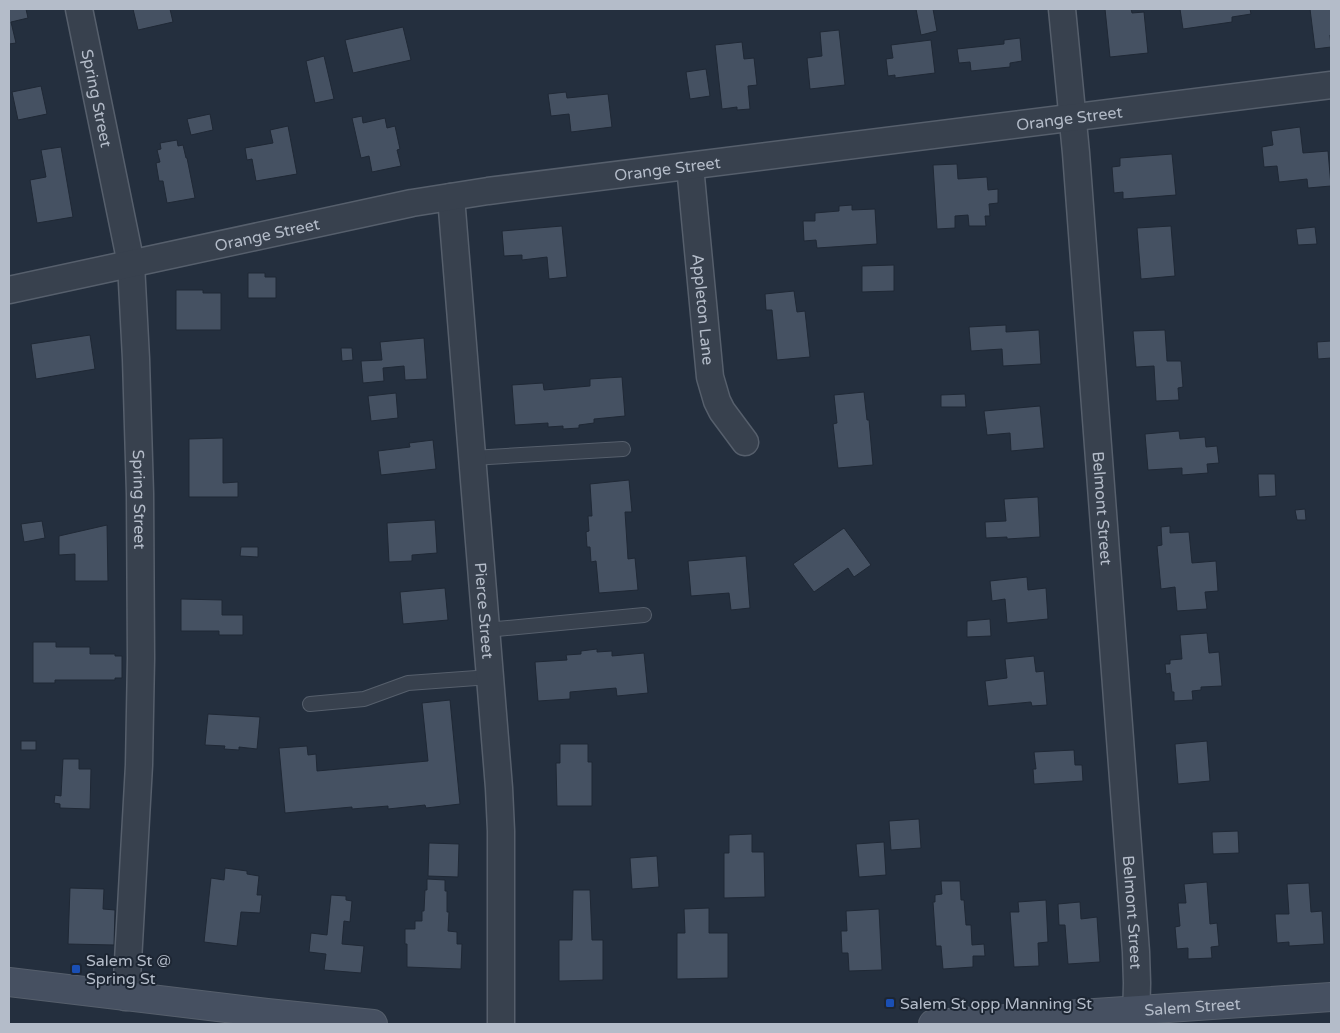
<svg xmlns="http://www.w3.org/2000/svg" width="1340" height="1033" font-family="'Varela Round',sans-serif">
<style>
.building{fill:#455162;stroke:#1f2835}
.lines{fill:none;stroke-linecap:round;stroke-linejoin:round}
.lane-casing{stroke:#565f6c;stroke-width:16}
.street-casing{stroke:#565f6c;stroke-width:29}
.secondary-casing{stroke:#565f6c;stroke-width:30}
.lane{stroke:#38414e;stroke-width:14}
.street{stroke:#38414e;stroke-width:26}
.secondary{stroke:#465061;stroke-width:28}
.transit-dot{fill:#1a4fb4;stroke:#1d2633;stroke-width:2}
.labels{text-anchor:middle;stroke-width:4;stroke-linejoin:round;paint-order:stroke}
.street-label{font-size:16px;fill:#b4bcc9;stroke:#1d2633}
.poi-label{font-size:16px;fill:#b4bcc9;stroke:#1d2633;text-anchor:start}
</style>
<rect width="100%" height="100%" fill="#242f3e"/>
<g class="building">
<polygon points="9,9 26,9 28,18 11,22 16,43 9,44"/>
<polygon points="133,9 170,9 173,22 138,30"/>
<polygon points="916,9 933,9 937,31 921,35"/>
<polygon points="1105,9 1131,9 1132,13 1144,12 1148,53 1110,57"/>
<polygon points="1180,9 1250,9 1251,14 1232,17 1232,22 1183,29"/>
<polygon points="1310,9 1331,9 1331,35 1330,35 1331,47 1315,49"/>
<polygon points="403,27 411,60 353,73 345,40"/>
<polygon points="839,30 845,85 810,89 807,58 822,56 820,32"/>
<polygon points="1020,38 1022,61 1010,63 1010,67 971,71 970,62 959,63 957,49 1004,44 1004,40"/>
<polygon points="931,40 935,73 895,78 895,75 888,76 886,59 893,58 891,45"/>
<polygon points="742,42 744,59 754,58 757,85 748,86 750,109 737,110 737,107 722,109 715,45"/>
<polygon points="324,56 334,99 315,103 306,61"/>
<polygon points="706,69 710,96 690,99 686,72"/>
<polygon points="41,86 47,114 18,120 12,92"/>
<polygon points="566,92 567,98 608,94 612,127 571,132 569,114 551,116 548,94"/>
<polygon points="210,114 213,130 191,135 187,119"/>
<polygon points="362,116 363,123 385,118 387,128 395,126 400,149 397,150 401,166 372,172 369,156 361,158 352,118"/>
<polygon points="288,126 297,174 256,181 252,159 247,160 245,148 273,143 270,130"/>
<polygon points="1300,127 1303,153 1328,151 1331,186 1308,188 1307,179 1279,182 1277,166 1264,167 1262,147 1273,145 1271,131"/>
<polygon points="177,140 178,146 183,145 186,158 187,158 195,198 167,203 163,181 159,181 156,163 160,162 157,150 161,149 160,143"/>
<polygon points="61,147 73,217 37,223 30,180 46,177 41,150"/>
<polygon points="1172,154 1176,195 1123,199 1123,192 1114,193 1112,167 1120,166 1120,158"/>
<polygon points="957,164 958,179 987,177 988,190 998,189 998,203 989,204 990,216 985,216 986,226 969,226 968,215 955,216 955,228 937,229 933,165"/>
<polygon points="852,205 852,210 875,209 877,244 817,248 816,240 804,241 803,221 815,221 815,213 839,211 839,206"/>
<polygon points="562,226 567,277 549,279 547,257 522,260 522,255 504,256 502,231"/>
<polygon points="1171,226 1175,276 1141,279 1137,228"/>
<polygon points="1315,227 1317,244 1298,245 1296,229"/>
<polygon points="894,265 894,291 862,292 862,266"/>
<polygon points="248,273 265,273 265,277 276,277 276,298 248,298"/>
<polygon points="176,290 203,290 203,293 221,293 221,330 176,330"/>
<polygon points="794,291 797,312 805,311 810,357 777,360 772,310 766,310 765,294"/>
<polygon points="1006,325 1006,332 1039,330 1041,364 1003,366 1002,349 971,351 969,327"/>
<polygon points="1165,330 1167,361 1181,361 1183,387 1178,388 1179,400 1156,401 1154,366 1136,367 1133,331"/>
<polygon points="90,335 95,369 36,379 31,344"/>
<polygon points="424,338 427,379 405,380 404,366 383,368 384,381 363,383 361,361 382,360 380,342"/>
<polygon points="1331,341 1331,358 1318,359 1317,342"/>
<polygon points="341,348 352,348 353,360 342,361"/>
<polygon points="622,377 625,416 594,419 594,423 579,425 579,428 563,429 563,426 548,427 548,423 515,425 512,385 543,383 544,390 590,386 590,379"/>
<polygon points="864,392 867,420 869,420 873,465 838,468 833,424 837,423 834,395"/>
<polygon points="396,393 398,418 371,421 368,396"/>
<polygon points="965,394 966,407 941,407 941,395"/>
<polygon points="1040,406 1044,448 1011,451 1010,433 987,435 984,411"/>
<polygon points="1179,431 1180,439 1205,437 1206,447 1217,446 1219,463 1207,464 1208,473 1182,475 1182,468 1148,470 1145,434"/>
<polygon points="223,438 223,483 238,482 238,497 189,497 189,439"/>
<polygon points="433,440 436,469 381,475 378,451 410,447 409,443"/>
<polygon points="1258,474 1275,474 1276,496 1259,497"/>
<polygon points="629,480 632,512 625,512 628,559 635,558 638,590 599,593 596,561 591,562 590,547 587,547 586,532 589,531 588,516 592,516 590,484"/>
<polygon points="1038,497 1040,537 1007,539 1007,537 986,538 985,522 1006,521 1004,499"/>
<polygon points="1305,509 1306,520 1297,520 1295,510"/>
<polygon points="435,520 437,553 412,555 412,561 389,562 387,523"/>
<polygon points="42,521 45,538 24,542 21,524"/>
<polygon points="107,525 108,581 75,581 75,554 59,555 59,536"/>
<polygon points="1170,526 1170,533 1189,532 1192,563 1216,561 1218,591 1205,592 1207,609 1177,611 1175,587 1161,589 1157,546 1162,545 1161,527"/>
<polygon points="844,528 871,565 854,577 848,568 814,592 793,564"/>
<polygon points="241,547 258,547 258,557 240,556"/>
<polygon points="746,556 750,608 731,610 729,593 691,596 688,561"/>
<polygon points="1027,577 1028,590 1046,588 1048,619 1007,623 1005,599 992,601 990,581"/>
<polygon points="445,588 448,620 403,624 400,592"/>
<polygon points="181,599 222,600 222,615 243,615 243,635 219,635 219,631 181,631"/>
<polygon points="990,619 991,636 967,637 967,621"/>
<polygon points="1207,633 1209,653 1219,652 1222,686 1201,687 1201,690 1192,691 1193,700 1174,701 1174,692 1172,692 1170,673 1166,674 1165,664 1170,664 1170,660 1182,659 1180,635"/>
<polygon points="33,642 56,642 56,647 90,647 90,654 115,654 115,656 122,656 122,678 115,678 115,680 55,680 55,683 33,683"/>
<polygon points="597,649 597,652 612,651 612,656 644,653 648,693 617,696 616,688 570,692 570,699 538,701 535,662 567,660 566,655 581,654 581,651"/>
<polygon points="1034,656 1036,672 1044,671 1047,705 1032,706 1031,702 988,706 985,681 1007,678 1005,659"/>
<polygon points="450,700 460,804 426,808 425,805 388,809 388,806 352,809 352,807 285,813 279,748 307,746 308,755 316,754 317,771 428,761 422,703"/>
<polygon points="208,714 260,717 257,749 239,747 239,750 224,749 225,746 205,745"/>
<rect x="21" y="741" width="15" height="9"/>
<polygon points="1207,741 1210,781 1178,784 1175,744"/>
<polygon points="560,744 588,744 588,762 592,762 592,806 557,806 556,763 560,763"/>
<polygon points="1074,750 1075,765 1082,765 1083,781 1034,784 1033,769 1036,769 1034,752"/>
<polygon points="63,759 79,759 79,769 91,769 90,809 60,808 60,804 54,803 55,795 61,796"/>
<polygon points="919,819 921,848 891,850 889,821"/>
<polygon points="1238,831 1239,853 1213,854 1212,832"/>
<polygon points="752,834 752,852 764,852 765,897 724,898 724,853 729,853 729,835"/>
<polygon points="884,842 886,875 859,877 856,844"/>
<polygon points="429,843 459,844 458,877 428,876"/>
<polygon points="657,856 659,887 632,889 630,858"/>
<polygon points="225,868 247,871 247,874 259,876 257,895 262,895 260,913 241,912 237,946 204,942 211,878 224,880"/>
<polygon points="427,879 445,880 445,891 447,891 447,912 449,912 448,931 457,932 457,944 462,944 461,969 407,967 407,944 405,944 405,929 415,929 415,921 422,921 422,911 424,911 425,890 427,890"/>
<polygon points="941,881 960,881 961,900 964,900 966,925 971,925 972,945 984,944 985,956 973,956 973,967 943,969 941,946 936,946 933,902 935,902 935,895 942,894"/>
<polygon points="1207,882 1210,924 1217,923 1219,946 1211,947 1212,958 1188,959 1188,948 1177,949 1175,927 1180,926 1178,903 1186,903 1184,884"/>
<polygon points="1309,883 1311,912 1322,911 1324,944 1289,946 1289,942 1277,943 1275,914 1289,914 1287,884"/>
<polygon points="70,888 104,889 103,909 115,910 114,945 68,944"/>
<polygon points="573,890 590,890 592,940 603,940 603,980 559,981 559,940 572,940"/>
<polygon points="331,895 346,896 346,900 352,901 350,922 344,921 342,944 364,946 361,973 324,970 326,954 309,952 311,933 327,935"/>
<polygon points="1046,900 1048,942 1038,943 1039,966 1014,967 1010,912 1019,912 1018,902"/>
<polygon points="1080,902 1081,919 1097,917 1100,962 1068,964 1065,925 1059,925 1058,904"/>
<polygon points="709,908 709,933 728,933 728,978 677,979 677,933 685,933 684,909"/>
<polygon points="879,909 882,970 849,971 848,953 842,953 841,931 847,931 846,911"/>
</g>
<g class="lines">
<g class="lane-casing">
<g id="lane">
<polyline points="472,458 623,449"/>
<polyline points="486,630 644,615"/>
<polyline points="310,704 364,699 408,683 490,677"/>
</g>
</g>
<g class="street-casing">
<g id="street">
<path id="s1" d="M 79,9 L 131,264 L 136,359 L 140,494 L 141,658 L 139,765 L 126,997"/>
<path id="s2" d="M 1062,9 L 1076,153 L 1136,952 L 1137,983 L 1136,1024"/>
<path id="s3" d="M 690,166 L 710,377 L 717,401 L 722,411 L 745,442"/>
<path id="s4" d="M 451,197 L 499,788 L 501,831 L 501,1024"/>
<path id="s5" d="M 9,290 L 412,203 L 488,191 L 1331,85"/>
</g>
</g>
<g class="secondary-casing">
<g id="secondary">
<polyline points="9,982 267,1013 373,1024"/>
<path id="s6" d="M 933,1024 L 1331,997"/>
</g>
</g>
<use href="#lane" class="lane"/>
<use href="#street" class="street"/>
<use href="#secondary" class="secondary"/>
</g>
<g class="transit-dot">
<rect x="71" y="964" width="10" height="10" rx="2.5"/>
<rect x="885" y="998" width="10" height="10" rx="2.5"/>
</g>
<g class="labels">
<g class="street-label">
<text dy="6" stroke="none"><textPath href="#s1" startOffset="91">Spring Street</textPath></text>
<text dy="6" stroke="none"><textPath href="#s5" startOffset="1075">Orange Street</textPath></text>
<text dy="6" stroke="none"><textPath href="#s5" startOffset="670">Orange Street</textPath></text>
<text dy="6" stroke="none"><textPath href="#s5" startOffset="264">Orange Street</textPath></text>
<text dy="6" stroke="none"><textPath href="#s3" startOffset="144">Appleton Lane</textPath></text>
<text dy="6" stroke="none"><textPath href="#s1" startOffset="496">Spring Street</textPath></text>
<text dy="6" stroke="none"><textPath href="#s2" startOffset="501">Belmont Street</textPath></text>
<text dy="6" stroke="none"><textPath href="#s4" startOffset="415">Pierce Street</textPath></text>
<text dy="6" stroke="none"><textPath href="#s2" startOffset="906">Belmont Street</textPath></text>
<text dy="6" stroke="none"><textPath href="#s6" startOffset="260">Salem Street</textPath></text>
</g>
<g class="poi-label">
<text x="86" y="966">Salem St @<tspan x="86" dy="18">Spring St</tspan></text>
<text x="900" y="1009">Salem St opp Manning St</text>
</g>
</g>
<rect width="1340" height="1033" fill="none" stroke="#b4bcc9" stroke-width="20"/>
</svg>
